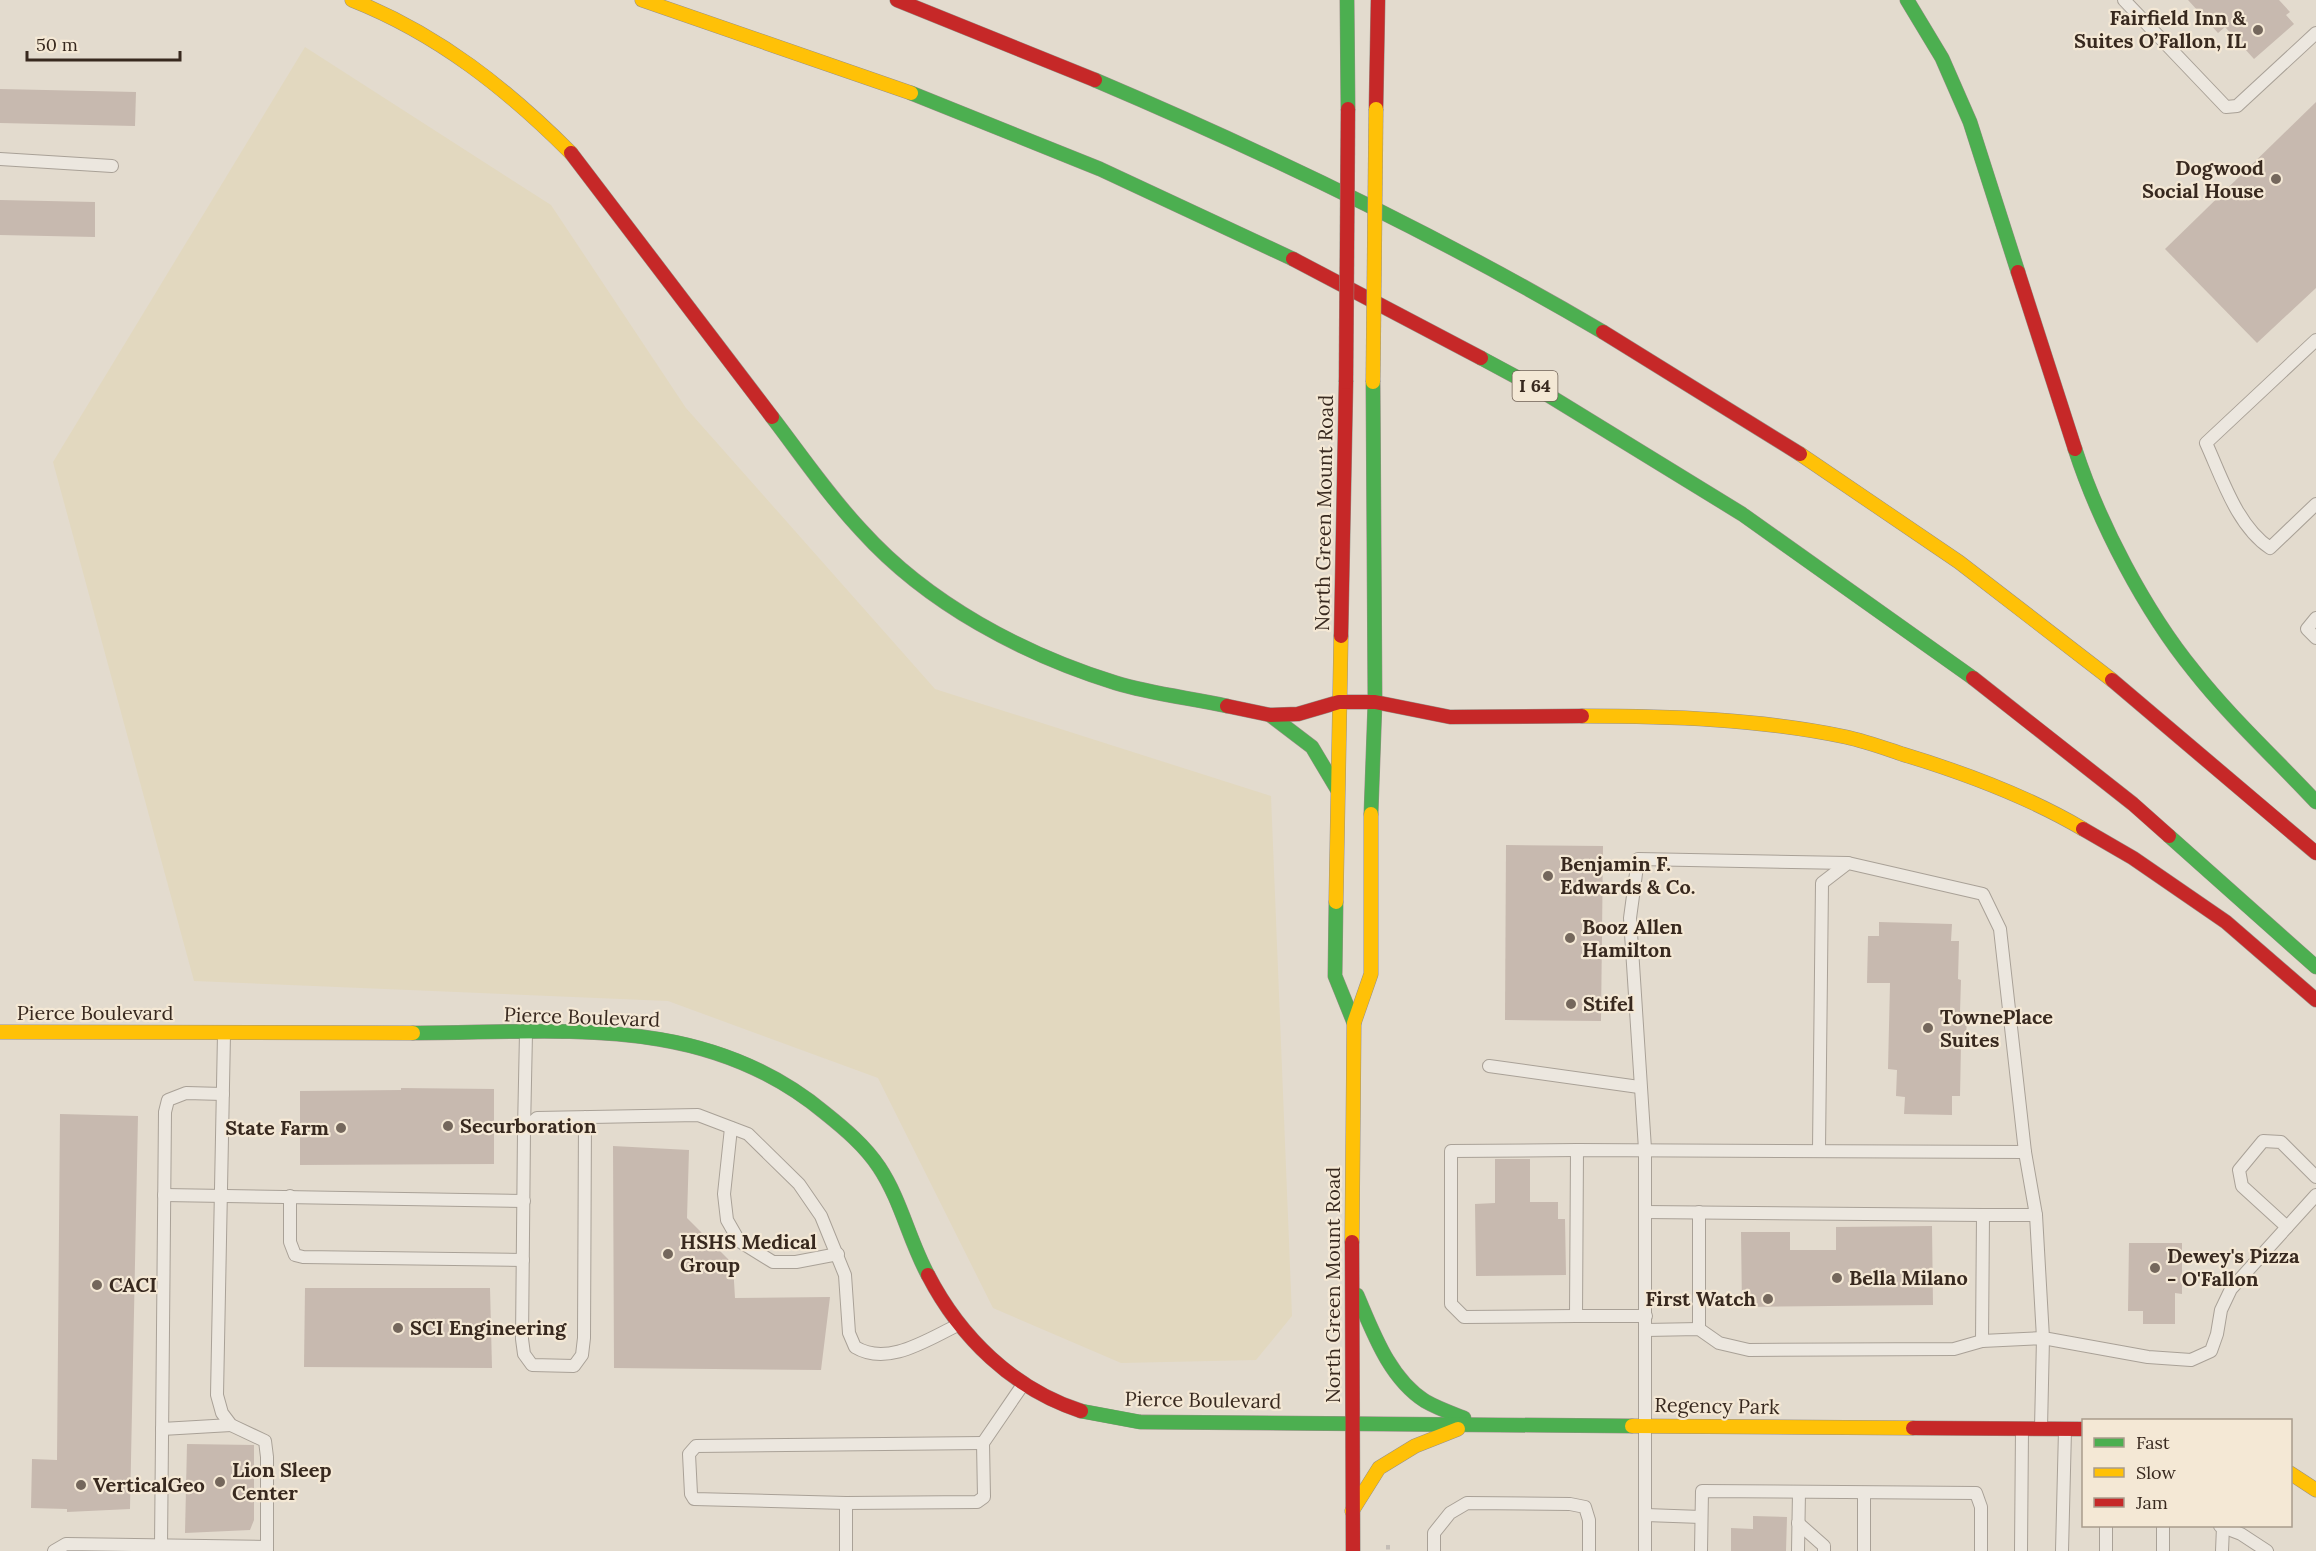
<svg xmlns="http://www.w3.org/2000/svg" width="2316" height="1551" font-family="Lora,serif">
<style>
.farmland{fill:#e2d8bf}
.building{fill:#c7b9af}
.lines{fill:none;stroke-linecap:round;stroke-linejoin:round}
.lane-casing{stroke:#a9a197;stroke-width:14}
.fast-casing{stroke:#989087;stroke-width:15}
.slow-casing{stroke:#989087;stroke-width:15}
.jam-casing{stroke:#989087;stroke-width:15}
.path{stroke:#c4bdb6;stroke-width:4;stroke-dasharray:4.5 3;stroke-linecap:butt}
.lane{stroke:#ece7df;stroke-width:12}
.fast{stroke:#4caf50;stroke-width:14}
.slow{stroke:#ffc107;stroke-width:14}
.jam{stroke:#c62828;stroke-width:14}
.slow-bridge-casing{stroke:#989087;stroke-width:15;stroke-linecap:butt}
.jam-bridge-casing{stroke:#989087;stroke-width:15;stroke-linecap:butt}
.slow-bridge{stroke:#ffc107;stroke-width:14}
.jam-bridge{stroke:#c62828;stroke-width:14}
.poi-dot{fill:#74675c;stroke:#f4e8d5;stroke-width:2}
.labels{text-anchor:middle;stroke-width:4.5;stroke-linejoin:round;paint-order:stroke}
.shield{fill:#f4e8d5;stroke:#706256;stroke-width:1.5}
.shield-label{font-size:18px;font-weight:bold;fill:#38291f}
.poi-label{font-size:20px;font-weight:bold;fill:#38291f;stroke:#f4e8d5;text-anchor:start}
.street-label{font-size:20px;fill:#38291f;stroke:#f4e8d5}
</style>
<rect width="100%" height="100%" fill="#e3dbce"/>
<polygon class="farmland" points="305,47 551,205 686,408 935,689 1271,796 1292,1316 1256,1360 1121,1363 993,1308 878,1078 668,1001 194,981 53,462"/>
<g class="building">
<polygon points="2188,0 2279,0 2290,12 2286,15 2294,24 2254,59 2225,27 2218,33"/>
<polygon points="0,89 136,92 135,126 0,123"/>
<polygon points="2316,102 2316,288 2257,343 2165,249"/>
<polygon points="0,200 95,202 95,237 0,235"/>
<polygon points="1506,845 1603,846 1601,1021 1505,1020"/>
<polygon points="1879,922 1952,924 1951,941 1959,941 1958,979 1961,980 1960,1012 1967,1012 1966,1044 1961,1044 1960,1096 1952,1096 1952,1115 1904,1114 1905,1097 1896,1096 1897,1070 1888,1069 1890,983 1867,983 1868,936 1879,936"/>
<polygon points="401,1088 494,1089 494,1164 300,1165 300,1091 401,1090"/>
<polygon points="60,1114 138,1116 130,1509 67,1512 67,1509 31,1508 32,1459 57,1460"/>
<polygon points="613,1146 689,1150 687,1218 733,1264 735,1298 830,1297 821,1370 614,1368"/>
<polygon points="1495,1159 1530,1159 1530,1202 1558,1202 1558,1219 1565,1219 1566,1275 1476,1276 1475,1204 1495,1203"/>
<polygon points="1932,1226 1933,1305 1742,1307 1741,1232 1790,1232 1790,1250 1836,1250 1836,1227"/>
<polygon points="2129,1243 2182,1243 2182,1294 2175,1293 2175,1324 2143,1324 2143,1311 2128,1311"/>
<polygon points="305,1288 490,1288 492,1368 304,1367"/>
<polygon points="187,1444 254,1445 254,1520 250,1530 185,1533"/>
<polygon points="1753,1516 1787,1517 1786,1551 1731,1551 1731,1528 1753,1529"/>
</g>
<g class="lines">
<g class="lane-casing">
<g id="lane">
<polyline points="2124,0 2226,107 2237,106 2316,33"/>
<polyline points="0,159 112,166"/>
<path d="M 2316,340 L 2206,443 C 2222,478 2237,526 2270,548 L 2316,504"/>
<polyline points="2316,618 2307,629 2316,638"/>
<polyline points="224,1034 217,1395 222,1413 231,1425 265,1441 267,1457 267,1551"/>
<polyline points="1489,1066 1639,1087"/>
<path d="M 585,1117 L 584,1338 L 582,1355 L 574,1366 L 532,1365 L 524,1354 L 522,1339 L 524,1130 L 537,1118 L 698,1115 L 748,1134 L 799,1184 L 821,1216 L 845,1275 L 849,1333 L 855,1347 C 888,1367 928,1339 958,1325"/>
<polyline points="731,1128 724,1194 727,1220 739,1241 773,1262 796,1262 838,1254"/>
<polyline points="524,1130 526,1033"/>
<polyline points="2025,1152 2036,1215 2043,1338 2148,1357 2191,1360 2211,1351 2217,1334 2221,1310 2231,1289 2316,1195"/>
<polyline points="164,1195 524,1201"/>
<polyline points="290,1196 290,1242 295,1255 303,1257 523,1260"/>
<polyline points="1645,1212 1983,1215"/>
<polyline points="1699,1212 1699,1329"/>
<polyline points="2287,1227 2242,1186 2239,1170 2263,1141 2281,1142 2316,1177"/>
<polyline points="1576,1316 1464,1317 1451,1304 1451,1151 1577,1150"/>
<polyline points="1646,1316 1576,1316 1577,1150 2025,1152 2000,929 1983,894 1848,863 1822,883 1819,1150"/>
<polyline points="1646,1330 1699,1329 1719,1343 1749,1350 1954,1349 1982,1341 2043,1338 2041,1428"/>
<polyline points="1982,1341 1983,1215 2036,1215"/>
<polyline points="162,1429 231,1425"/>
<polyline points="1864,1493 1864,1551"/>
<polyline points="846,1503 694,1499 691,1494 689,1454 696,1446 983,1443"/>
<polyline points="1646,1515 1701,1517"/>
<polyline points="1798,1523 1824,1546 1824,1551"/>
<polyline points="2220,1526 2241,1534 2267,1551"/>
<polyline points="161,1546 165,1112 168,1100 186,1093 223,1094"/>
<polyline points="54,1551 66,1544 267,1547"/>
<polyline points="846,1551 846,1503 977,1502 984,1497 983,1443 1024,1383"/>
<polyline points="1434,1551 1434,1533 1450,1513 1467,1503 1570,1504 1585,1507 1589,1520 1589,1551"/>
<polyline points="1645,1551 1645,1149 1630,918 1638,859 1848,863"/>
<polyline points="1701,1551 1702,1491 1976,1493 1981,1507 1981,1551"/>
<polyline points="1798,1551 1799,1492"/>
<polyline points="2021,1551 2022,1429"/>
<polyline points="2062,1551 2065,1430"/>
<polyline points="2106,1551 2106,1526"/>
<polyline points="2163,1551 2163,1526"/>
<polyline points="2222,1551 2223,1527"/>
</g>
</g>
<g class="fast-casing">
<g id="fast">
<polyline points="1347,0 1348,109"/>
<polyline points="1907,0 1942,58 1970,122 2018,272"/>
<path d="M 1095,80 C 1269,154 1440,236 1603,332"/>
<polyline points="911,93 1100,169 1293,259"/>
<polyline points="1481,358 1535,387 1742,514 1973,678"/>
<path d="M 772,417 C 801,455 829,496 862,531 C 928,604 1023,654 1116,683 C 1152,694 1191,698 1227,706"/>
<path d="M 2075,449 C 2099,523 2145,611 2194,671 C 2230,717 2276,759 2316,802"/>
<polyline points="1270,715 1312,747 1337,789"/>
<polyline points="1371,814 1375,702 1373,382"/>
<polyline points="2169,836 2316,967"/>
<polyline points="1336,902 1335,976 1354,1023"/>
<path d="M 413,1033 C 560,1033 704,1012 825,1113 C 845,1129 865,1146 879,1167 C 901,1200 909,1240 928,1275"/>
<path d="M 1357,1295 C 1373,1332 1389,1378 1425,1401 C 1437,1408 1451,1413 1464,1418"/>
<polyline points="1081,1411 1140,1422 1632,1426"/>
</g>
</g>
<g class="slow-casing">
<g id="slow">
<path d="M 352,0 C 438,34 507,89 571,153"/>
<polyline points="642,0 911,93"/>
<polyline points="1800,454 1959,562 2112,680"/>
<path d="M 1582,716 C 1669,716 1760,719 1846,737 C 1865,741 1884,748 1902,754 C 1965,773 2027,796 2083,829"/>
<polyline points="1336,902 1341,636"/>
<polyline points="0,1032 413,1033"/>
<polyline points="1352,1242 1354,1023 1371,974 1371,814"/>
<polyline points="1632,1426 1913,1428"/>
<polyline points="2290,1473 2316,1490"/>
<polyline points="1352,1511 1379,1468 1415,1446 1458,1429"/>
</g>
</g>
<g class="jam-casing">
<g id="jam">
<polyline points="897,0 1095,80"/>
<polyline points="1376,109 1378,0"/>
<polyline points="571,153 772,417"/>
<polyline points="1293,259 1481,358"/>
<polyline points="2018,272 2075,449"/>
<polyline points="1603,332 1800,454"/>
<polyline points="1341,636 1346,382"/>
<polyline points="1973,678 2133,804 2169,836"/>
<polyline points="2112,680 2316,853"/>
<polyline points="1227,706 1270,715 1298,714 1339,702 1375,702 1450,717 1582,716"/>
<polyline points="2083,829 2133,858 2226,922 2316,1000"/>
<polyline points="1352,1242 1353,1551"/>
<path d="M 928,1275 C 960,1337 1013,1389 1081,1411"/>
<polyline points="1913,1428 2084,1429"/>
</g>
</g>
<polyline class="path" points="1388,1545 1388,1551"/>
<use href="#lane" class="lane"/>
<use href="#fast" class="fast"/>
<use href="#slow" class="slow"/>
<use href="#jam" class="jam"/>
<g class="slow-bridge-casing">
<polyline id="slow-bridge" points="1373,382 1376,109"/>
</g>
<g class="jam-bridge-casing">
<polyline id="jam-bridge" points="1346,382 1348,109"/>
</g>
<use href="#slow-bridge" class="slow-bridge"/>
<use href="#jam-bridge" class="jam-bridge"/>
</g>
<g class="poi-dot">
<circle cx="2258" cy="30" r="6"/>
<circle cx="2276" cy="179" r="6"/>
<circle cx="1548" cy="876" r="6"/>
<circle cx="1570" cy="938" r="6"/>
<circle cx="1571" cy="1004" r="6"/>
<circle cx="1928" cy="1028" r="6"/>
<circle cx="448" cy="1126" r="6"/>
<circle cx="341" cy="1128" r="6"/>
<circle cx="668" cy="1254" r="6"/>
<circle cx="2155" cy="1268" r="6"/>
<circle cx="1837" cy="1278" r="6"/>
<circle cx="97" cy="1285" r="6"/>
<circle cx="1768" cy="1299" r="6"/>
<circle cx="398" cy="1328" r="6"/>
<circle cx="220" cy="1482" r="6"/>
<circle cx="81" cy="1485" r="6"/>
</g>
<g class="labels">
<rect class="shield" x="1512.5" y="371" width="45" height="30" rx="4.5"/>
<g class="shield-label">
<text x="1535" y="392">I 64</text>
</g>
<g class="poi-label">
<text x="2246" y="25" text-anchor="end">Fairfield Inn &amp;<tspan x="2246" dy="23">Suites O’Fallon, IL</tspan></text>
<text x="2264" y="175" text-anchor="end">Dogwood<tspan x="2264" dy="23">Social House</tspan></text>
<text x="1560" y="871">Benjamin F.<tspan x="1560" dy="23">Edwards &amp; Co.</tspan></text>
<text x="1582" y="934">Booz Allen<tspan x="1582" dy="23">Hamilton</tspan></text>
<text x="1583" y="1011">Stifel</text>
<text x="1940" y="1024">TownePlace<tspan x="1940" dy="23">Suites</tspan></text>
<text x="460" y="1133">Securboration</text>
<text x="329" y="1135" text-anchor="end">State Farm</text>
<text x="680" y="1249">HSHS Medical<tspan x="680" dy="23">Group</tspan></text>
<text x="2167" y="1263">Dewey's Pizza<tspan x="2167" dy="23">- O'Fallon</tspan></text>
<text x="1849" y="1285">Bella Milano</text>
<text x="109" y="1292">CACI</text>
<text x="1756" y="1306" text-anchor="end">First Watch</text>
<text x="410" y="1335">SCI Engineering</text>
<text x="232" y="1477">Lion Sleep<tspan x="232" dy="23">Center</tspan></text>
<text x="93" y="1492">VerticalGeo</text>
</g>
<g class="street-label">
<text transform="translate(1324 513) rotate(-89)" y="7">North Green Mount Road</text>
<text x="95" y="1020">Pierce Boulevard</text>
<text transform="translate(582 1017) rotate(2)" y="7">Pierce Boulevard</text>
<text transform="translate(1333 1285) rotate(-90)" y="7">North Green Mount Road</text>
<text transform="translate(1203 1400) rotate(1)" y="7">Pierce Boulevard</text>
<text transform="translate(1717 1406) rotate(1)" y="7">Regency Park</text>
</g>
</g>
<rect x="2082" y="1419" width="210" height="108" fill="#f4e8d5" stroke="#a99c8c" stroke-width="1.5"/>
<rect x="2094" y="1438" width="30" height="9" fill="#4caf50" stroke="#a99c8c" stroke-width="1.5"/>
<text x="2136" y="1449" font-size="18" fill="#38291f">Fast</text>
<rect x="2094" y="1468" width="30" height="9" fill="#ffc107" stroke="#a99c8c" stroke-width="1.5"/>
<text x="2136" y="1479" font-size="18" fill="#38291f">Slow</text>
<rect x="2094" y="1498" width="30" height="9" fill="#c62828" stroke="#a99c8c" stroke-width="1.5"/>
<text x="2136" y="1509" font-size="18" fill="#38291f">Jam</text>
<path d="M27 51v9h153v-9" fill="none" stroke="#38291f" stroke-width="3"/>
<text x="36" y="51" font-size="18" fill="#38291f" stroke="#f4e8d5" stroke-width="4.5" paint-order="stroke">50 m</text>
</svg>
